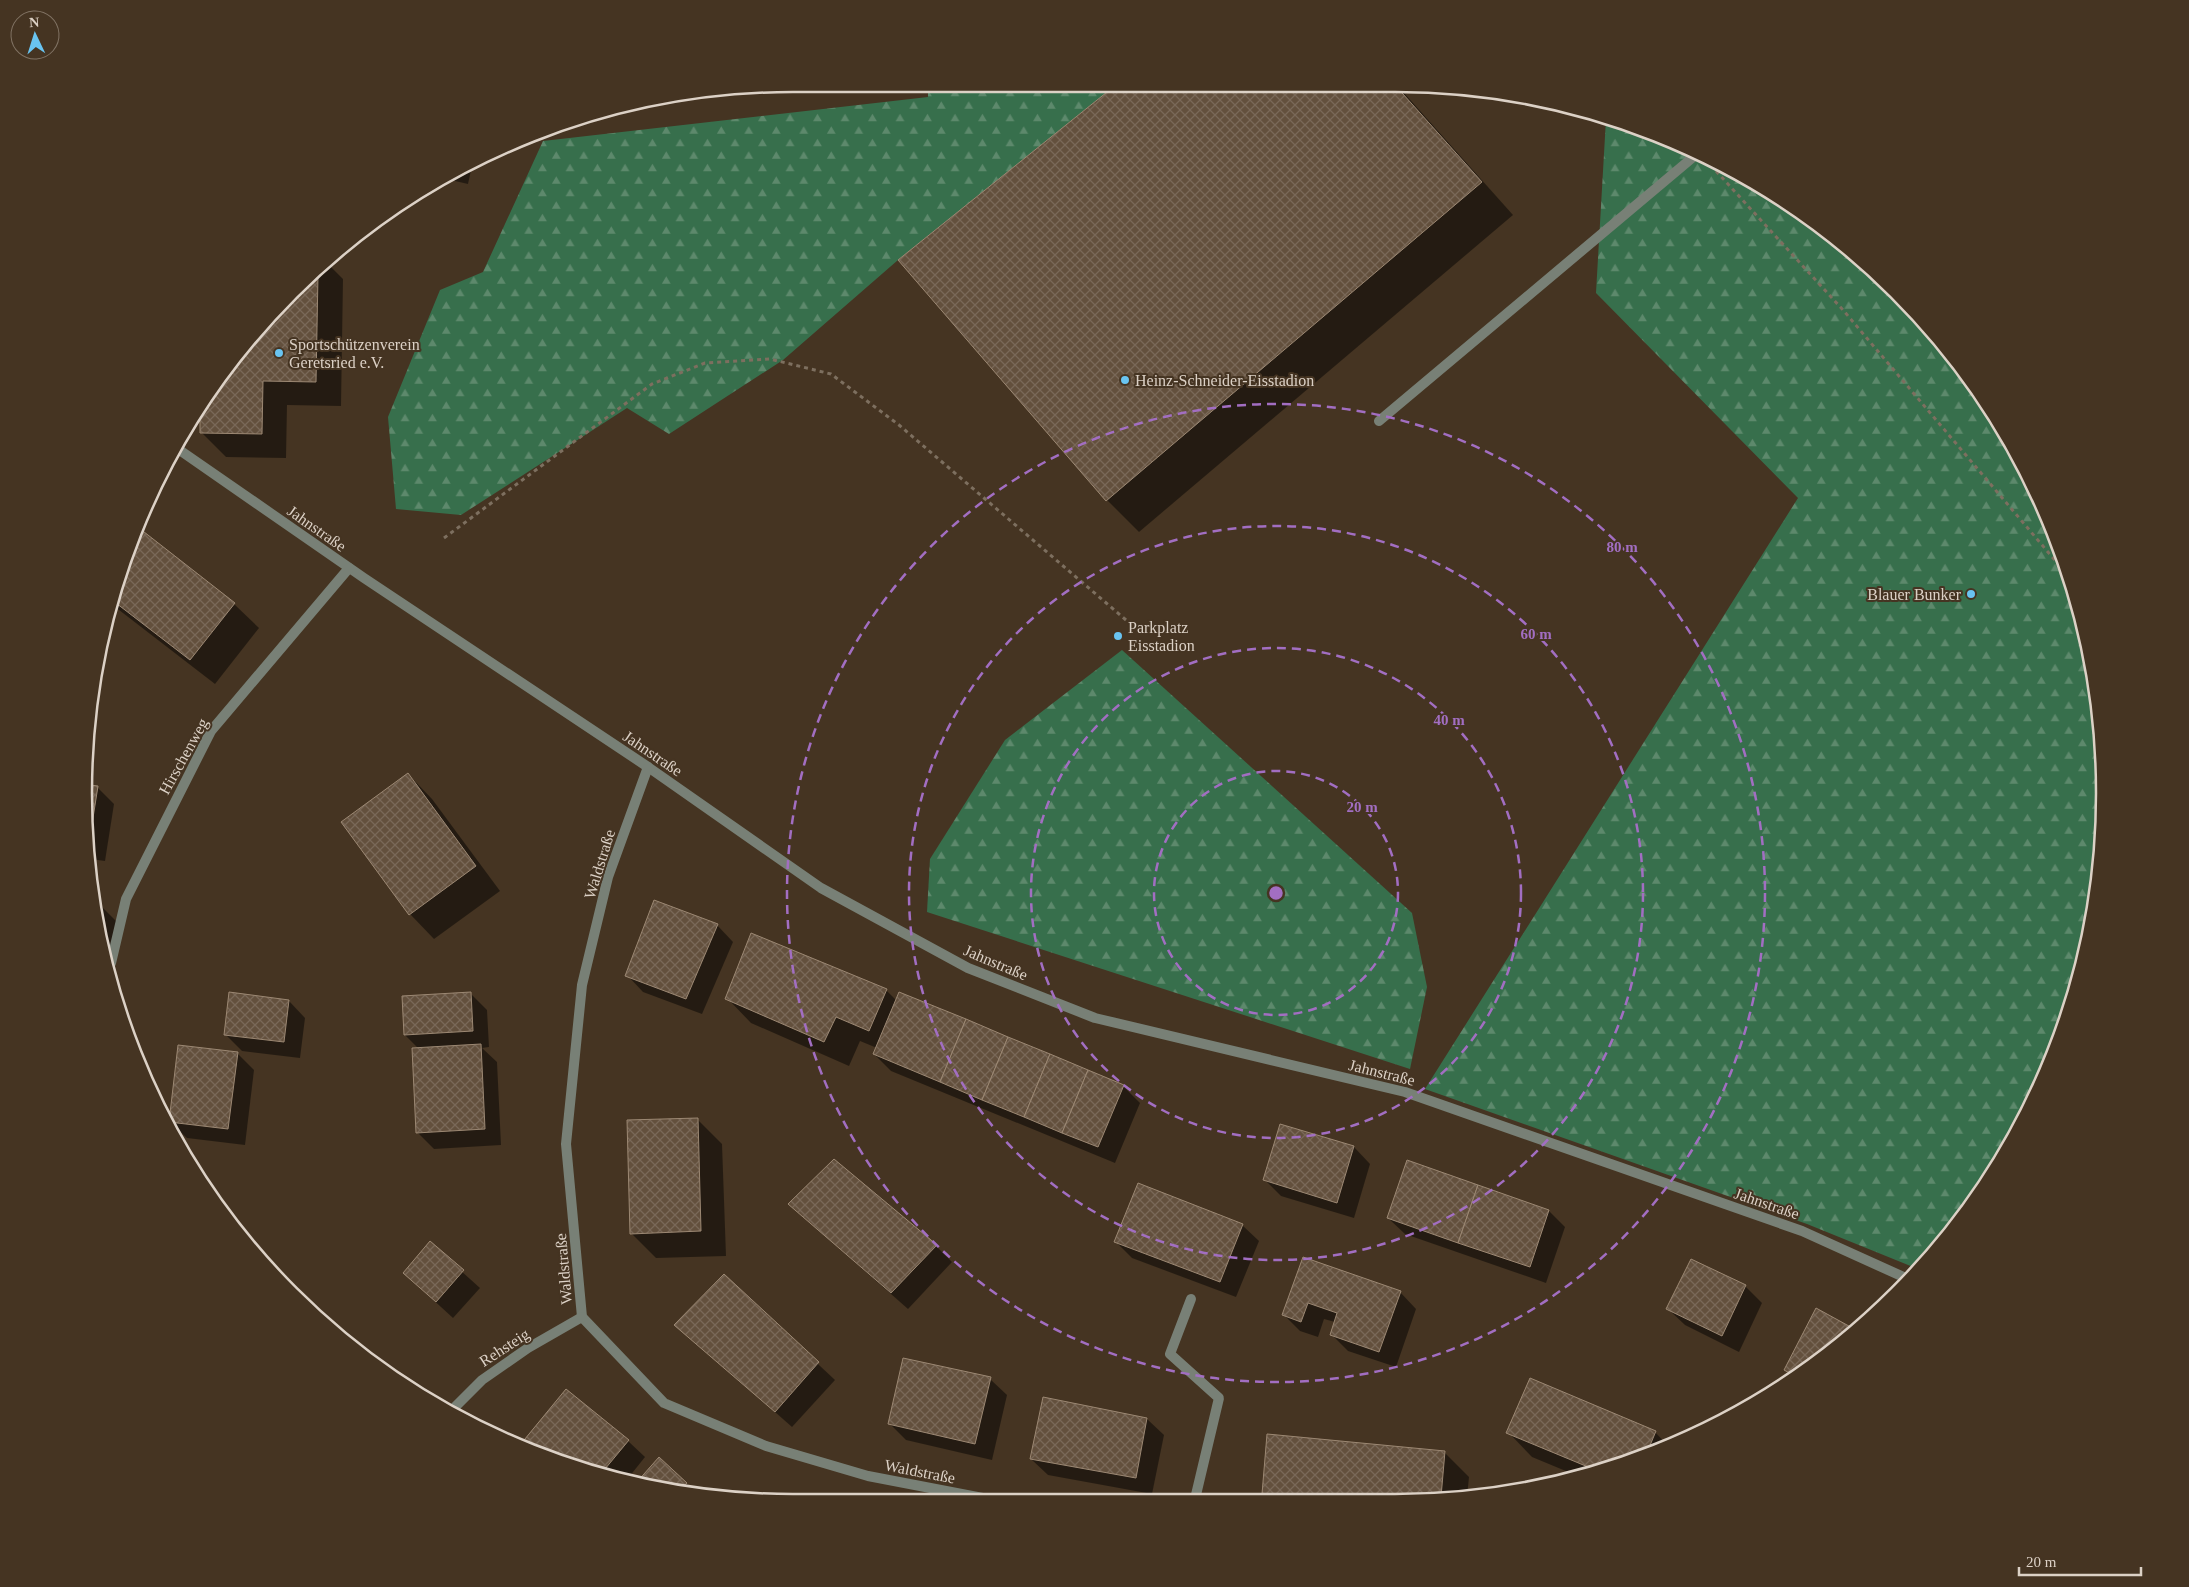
<svg xmlns="http://www.w3.org/2000/svg" width="2189" height="1587" font-family="'Times New Roman',serif">
<style>
.forest{fill:url(#forest-firs)}
.shadow{fill:#0007}
.building{fill:url(#building-cross-hatch);stroke:#9c8873}
.lines{fill:none;stroke-linecap:round;stroke-linejoin:round}
.path{stroke:#7d6f5f;stroke-width:3;stroke-dasharray:4 4;stroke-linecap:butt}
.lane{stroke:#788076;stroke-width:10}
.street{stroke:#788076;stroke-width:10}
.ring{fill:none;stroke:#a26ec2;stroke-width:2.5;stroke-dasharray:9 6}
.poi-dot{fill:#69c4f1;stroke:#453422;stroke-width:2}
.labels{text-anchor:middle;stroke-width:4;stroke-linejoin:round;paint-order:stroke}
.poi-label{font-size:16px;fill:#dcd1c6;stroke:#453422;text-anchor:start}
.street-label{font-size:16px;fill:#dcd1c6;stroke:#453422}
.rim{fill:none;stroke:#dcd1c6;stroke-width:2.5}
.centre{fill:#a26ec2;stroke:#453422;stroke-width:2.5}
.ring-label{font-size:15px;text-anchor:middle;font-weight:bold;fill:#a26ec2;stroke:#453422;stroke-width:4;stroke-linejoin:round;paint-order:stroke}
</style>
<defs>
<pattern id="forest-firs" width="22" height="20" patternUnits="userSpaceOnUse" patternTransform="scale(1.25)"><rect width="22" height="20" fill="#376f4c"/><path d="M5 1l3.5 6h-7zM16 11l3.5 6h-7z" fill="#5d896c"/></pattern>
<pattern id="building-cross-hatch" width="8" height="8" patternUnits="userSpaceOnUse" patternTransform="scale(1.25)"><rect width="8" height="8" fill="#63503d"/><path d="M0 0l8 8M0 8l8-8" fill="none" stroke="#796858"/></pattern>
</defs>
<rect width="100%" height="100%" fill="#453422"/>
<g class="forest">
<polygon points="928,84 1117,84 898,260 783,360 669,434 627,408 461,515 396,509 388,417 440,290 483,272 543,141 928,97"/>
<polygon points="1606,119 1667,138 1751,179 1863,260 1929,326 2010,439 2068,566 2099,701 2104,840 2081,977 2032,1108 1958,1226 1918,1269 1807,1224 1425,1089 1798,498 1596,293"/>
<polygon points="1122,650 1412,913 1427,987 1410,1069 927,912 930,859 1005,740"/>
</g>
<g class="shadow">
<polygon points="1119,84 1396,84 1513,215 1139,532 1107,500 900,260"/>
<polygon points="473,161 468,184 442,178"/>
<polygon points="329,265 343,279 341,406 287,405 286,458 226,457 201,432 260,325"/>
<polygon points="138,529 234,604 259,628 215,684 110,603"/>
<polygon points="408,774 432,799 500,891 434,939 410,914"/>
<polygon points="90,786 97,787 114,804 105,861 90,859"/>
<polygon points="93,898 118,923 111,966"/>
<polygon points="717,925 733,942 702,1014 643,992 627,975"/>
<polygon points="886,990 897,1001 1123,1086 1140,1103 1115,1163 891,1071 874,1054 877,1048 860,1041 849,1066 751,1023 727,998"/>
<polygon points="470,993 487,1010 489,1047 482,1048 497,1062 501,1145 434,1149 417,1132 419,1049 405,1035"/>
<polygon points="289,1001 305,1018 300,1058 242,1051 226,1035"/>
<polygon points="237,1053 254,1070 245,1145 187,1138 170,1122"/>
<polygon points="697,1119 722,1144 726,1256 656,1258 631,1233"/>
<polygon points="1354,1147 1370,1164 1354,1218 1281,1196 1264,1179"/>
<polygon points="789,1204 936,1246 952,1262 908,1309"/>
<polygon points="1549,1211 1565,1227 1546,1283 1405,1234 1388,1218"/>
<polygon points="1242,1225 1259,1241 1236,1297 1132,1258 1116,1242"/>
<polygon points="430,1243 480,1288 453,1318 404,1273"/>
<polygon points="1304,1258 1400,1292 1416,1309 1396,1367 1348,1351 1331,1334 1335,1322 1324,1319 1318,1337 1300,1331 1283,1314"/>
<polygon points="724,1276 835,1380 792,1427 676,1325"/>
<polygon points="1745,1286 1762,1303 1739,1352 1685,1325 1668,1309"/>
<polygon points="1816,1310 1858,1331 1793,1378 1785,1370"/>
<polygon points="990,1379 1007,1395 992,1460 906,1440 889,1423"/>
<polygon points="566,1391 628,1441 645,1457 625,1482 610,1479 521,1446"/>
<polygon points="1044,1398 1147,1419 1164,1435 1152,1494 1048,1475 1031,1459"/>
<polygon points="1508,1432 1655,1432 1670,1448 1573,1474 1532,1457"/>
<polygon points="1445,1453 1469,1477 1467,1497 1268,1499 1263,1493"/>
<polygon points="638,1483 686,1483 694,1491 693,1493"/>
</g>
<g class="building">
<polygon points="1117,84 1394,84 1482,182 1106,501 898,260"/>
<polygon points="318,274 316,382 263,381 262,434 200,433 200,415 260,325"/>
<polygon points="139,528 235,603 190,660 112,600"/>
<polygon points="408,773 476,866 409,915 341,822"/>
<polygon points="90,785 98,786 90,837"/>
<polygon points="654,900 718,924 686,999 625,976"/>
<polygon points="751,933 887,989 869,1031 836,1017 824,1042 725,999"/>
<polygon points="229,992 289,1000 284,1042 224,1035"/>
<polygon points="471,992 473,1031 404,1035 402,996"/>
<polygon points="899,992 966,1019 940,1082 873,1054"/>
<polygon points="966,1019 1008,1037 982,1100 940,1082"/>
<polygon points="1008,1037 1050,1054 1024,1117 982,1100"/>
<polygon points="481,1044 485,1129 416,1133 412,1048"/>
<polygon points="178,1045 238,1052 228,1129 169,1122"/>
<polygon points="1050,1054 1088,1070 1062,1133 1024,1117"/>
<polygon points="1088,1070 1124,1085 1098,1147 1062,1133"/>
<polygon points="698,1118 701,1231 630,1234 627,1120"/>
<polygon points="1280,1124 1354,1146 1337,1203 1263,1180"/>
<polygon points="834,1159 937,1245 891,1293 788,1204"/>
<polygon points="1407,1160 1478,1185 1458,1243 1387,1218"/>
<polygon points="1138,1183 1243,1224 1220,1282 1114,1242"/>
<polygon points="1478,1185 1549,1210 1530,1267 1458,1243"/>
<polygon points="430,1241 464,1270 436,1302 403,1273"/>
<polygon points="1303,1257 1401,1291 1379,1352 1330,1335 1337,1313 1308,1303 1301,1322 1282,1315"/>
<polygon points="1691,1259 1746,1285 1722,1336 1666,1309"/>
<polygon points="724,1274 819,1362 775,1412 674,1325"/>
<polygon points="1816,1308 1858,1331 1795,1376 1784,1370"/>
<polygon points="903,1358 991,1377 975,1444 888,1424"/>
<polygon points="1530,1378 1656,1431 1646,1455 1593,1469 1506,1433"/>
<polygon points="566,1389 629,1440 600,1475 520,1445"/>
<polygon points="1043,1397 1147,1418 1136,1478 1030,1459"/>
<polygon points="1267,1434 1445,1451 1441,1497 1311,1498 1262,1494"/>
<polygon points="659,1457 687,1483 680,1491 636,1483"/>
</g>
<g class="lines">
<g class="path">
<polyline points="1716,171 1843,310 2070,578"/>
<polyline points="444,538 652,384 705,363 770,359 831,374 899,425 1126,620"/>
</g>
<g class="lane">
<polyline points="1379,421 1698,153"/>
<polyline points="1191,1299 1170,1354 1219,1398 1195,1499"/>
</g>
<g class="street">
<polyline points="178,449 364,578 648,767 821,888 968,968 1095,1018 1405,1092 1802,1231 1908,1279"/>
<polyline points="648,767 608,877 582,985 566,1144 582,1317 664,1403 766,1446 868,1476 993,1500"/>
<polyline points="111,963 126,899 211,731 349,568"/>
<polyline points="450,1412 482,1380 528,1348 582,1317"/>
</g>
</g>
<g class="ring">
<circle cx="1276" cy="893" r="122"/>
<circle cx="1276" cy="893" r="245"/>
<circle cx="1276" cy="893" r="367"/>
<circle cx="1276" cy="893" r="489"/>
</g>
<g class="poi-dot">
<circle cx="279" cy="353" r="5"/>
<circle cx="1125" cy="380" r="5"/>
<circle cx="1971" cy="594" r="5"/>
<circle cx="1118" cy="636" r="5"/>
</g>
<g class="labels">
<g class="poi-label">
<text x="289" y="350">Sportschützenverein<tspan x="289" dy="18">Geretsried e.V.</tspan></text>
<text x="1135" y="386">Heinz-Schneider-Eisstadion</text>
<text x="1961" y="600" text-anchor="end">Blauer Bunker</text>
<text x="1128" y="633">Parkplatz<tspan x="1128" dy="18">Eisstadion</tspan></text>
</g>
<g class="street-label">
<text transform="translate(317 528) rotate(35)" y="6">Jahnstraße</text>
<text transform="translate(653 753) rotate(34)" y="6">Jahnstraße</text>
<text transform="translate(183 756) rotate(-61)" y="6">Hirschenweg</text>
<text transform="translate(599 864) rotate(-73)" y="6">Waldstraße</text>
<text transform="translate(996 962) rotate(23)" y="6">Jahnstraße</text>
<text transform="translate(1382 1072) rotate(14)" y="6">Jahnstraße</text>
<text transform="translate(1767 1203) rotate(19)" y="6">Jahnstraße</text>
<text transform="translate(563 1269) rotate(-95)" y="6">Waldstraße</text>
<text transform="translate(504 1347) rotate(-33)" y="6">Rehsteig</text>
<text transform="translate(920 1471) rotate(11)" y="6">Waldstraße</text>
</g>
</g>
<path d="M0 0H2189V1587H0ZM793 92H1395A701 701 0 0 1 2096 793V793A701 701 0 0 1 1395 1494H793A701 701 0 0 1 92 793V793A701 701 0 0 1 793 92Z" fill="#453422" fill-rule="evenodd"/>
<path class="rim" d="M793 92H1395A701 701 0 0 1 2096 793V793A701 701 0 0 1 1395 1494H793A701 701 0 0 1 92 793V793A701 701 0 0 1 793 92Z"/>
<circle cx="1276" cy="893" r="8" class="centre"/>
<g class="ring-label">
<text x="1622" y="552">80 m</text>
<text x="1536" y="639">60 m</text>
<text x="1449" y="725">40 m</text>
<text x="1362" y="812">20 m</text>
</g>
<g transform="translate(35 35) rotate(356)"><circle r="24" fill="#453422" stroke="#817364"/>
<path d="M0-4L9 19L0 12L-9 19Z" fill="#69c4f1"/>
<text y="-8" font-size="14" font-weight="bold" text-anchor="middle" fill="#dcd1c6">N</text>
</g>
<path d="M2019 1567v8h122v-8" fill="none" stroke="#dcd1c6" stroke-width="2.5"/>
<text x="2026" y="1567" font-size="15" fill="#dcd1c6" stroke="#453422" stroke-width="4" paint-order="stroke">20 m</text>
</svg>
